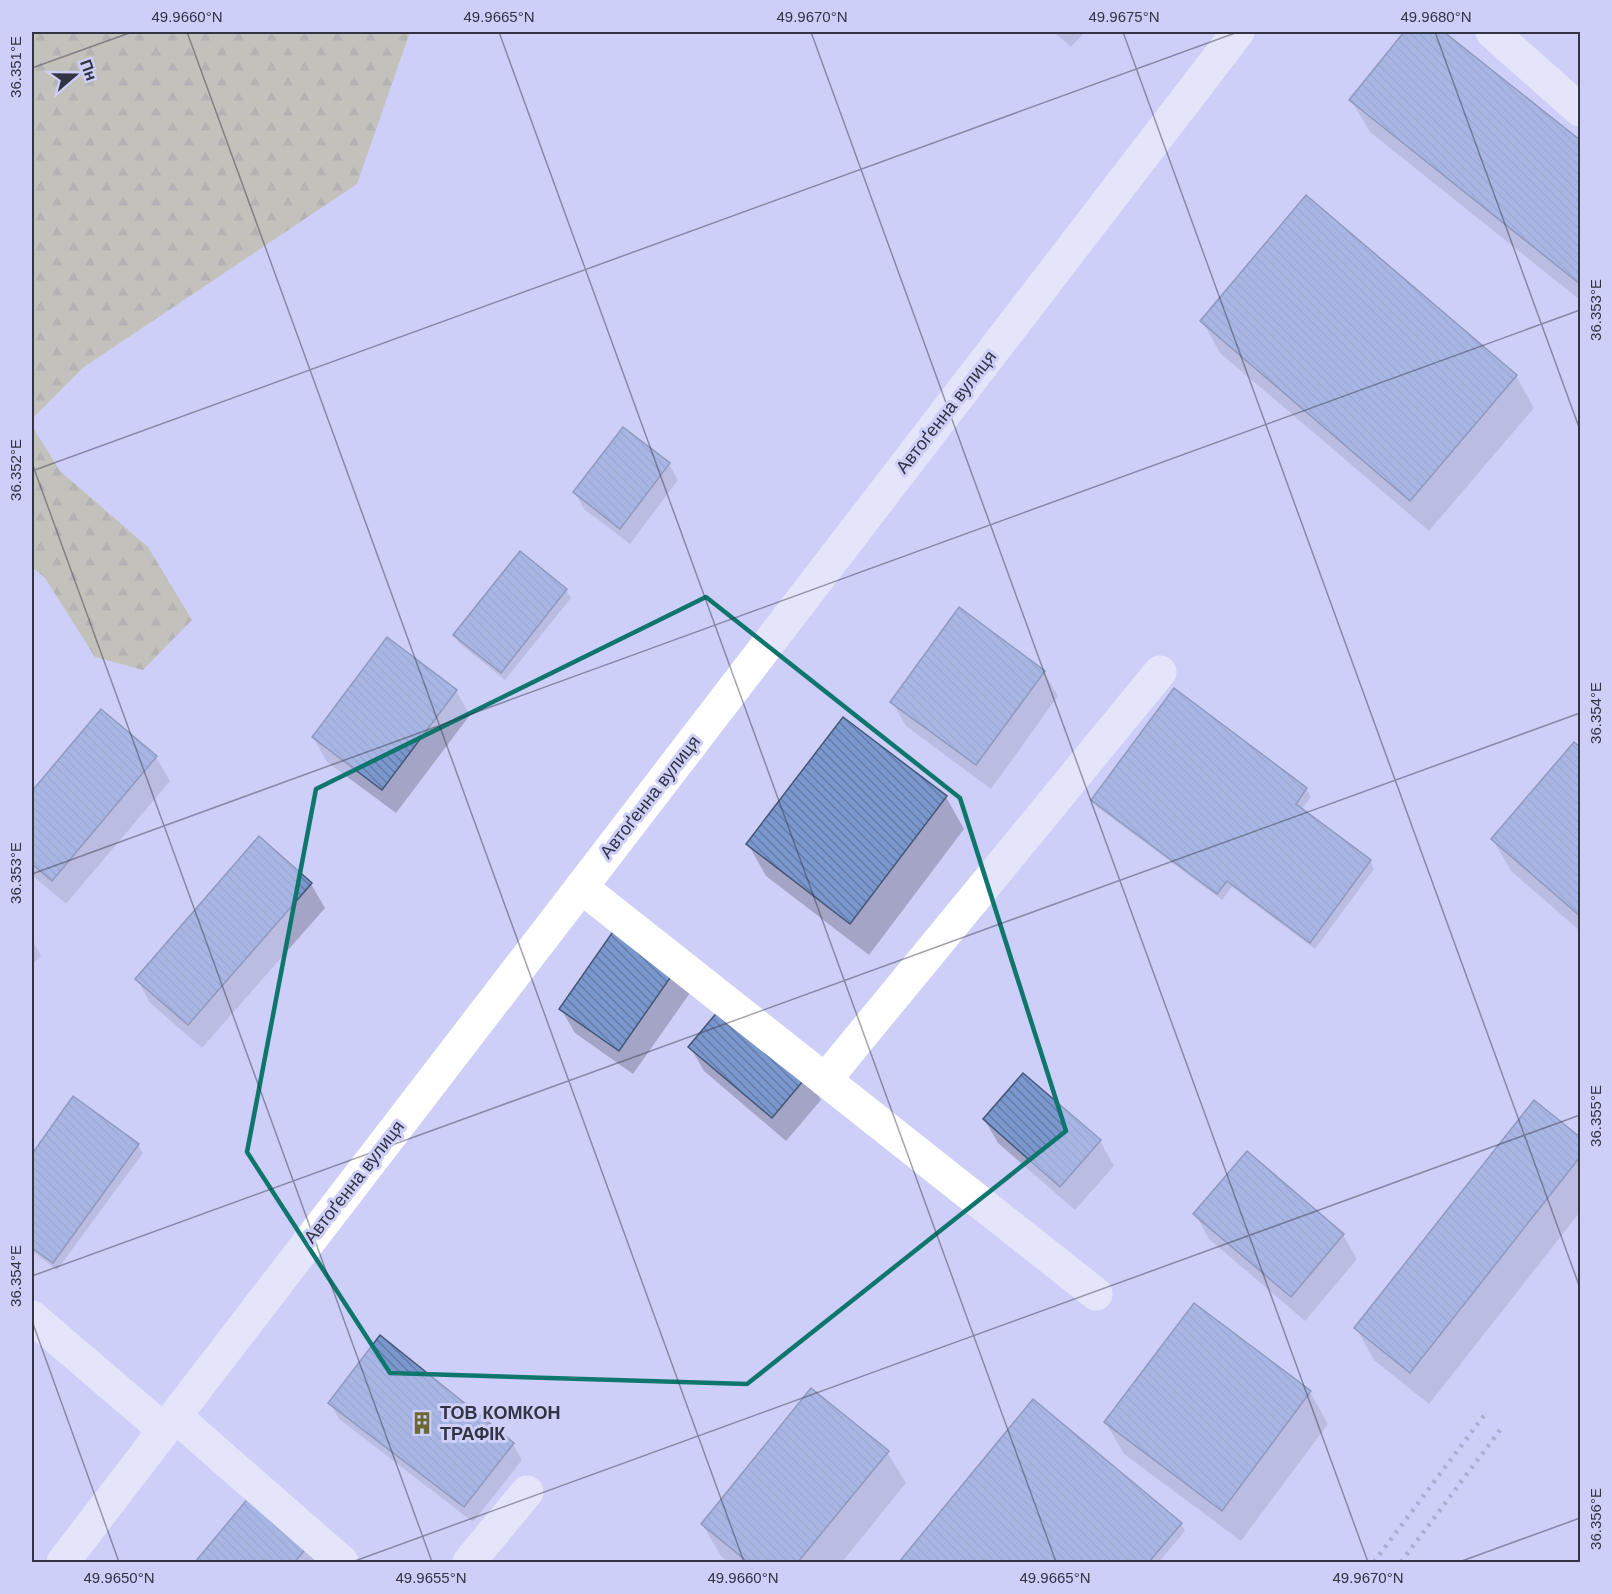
<svg xmlns="http://www.w3.org/2000/svg" width="1612" height="1594" font-family="Arial,sans-serif">
<style>
.forest{fill:url(#forest-firs)}
.shadow{fill:#0003}
.building{fill:url(#building-back-hatch);stroke:#455676;stroke-width:1.5}
.lines{fill:none;stroke-linecap:round;stroke-linejoin:round}
.minor{stroke:#fff;stroke-width:33}
.rail{stroke:#8385a2;stroke-width:4.5;stroke-dasharray:3 6;stroke-linecap:butt}
.marked{fill:none;stroke:#0f766e;stroke-width:4.5;stroke-linejoin:round}
.ticks{fill:none;stroke:#323343;stroke-width:1.5;stroke-opacity:0.45}
.labels{text-anchor:middle;stroke-width:6;stroke-linejoin:round;paint-order:stroke}
.street-label{font-size:18px;fill:#323343;stroke:#cdcff8}
.poi-label{font-size:18px;font-weight:bold;fill:#323343;stroke:#cdcff8;text-anchor:start}
.neatline{fill:none;stroke:#323343;stroke-width:2}
.ticks-label{font-size:15px;text-anchor:middle;fill:#323343}
</style>
<defs>
<pattern id="forest-firs" width="22" height="20" patternUnits="userSpaceOnUse" patternTransform="scale(1.5)"><rect width="22" height="20" fill="#b6b074"/><path d="M5 1l3.5 6h-7zM16 11l3.5 6h-7z" fill="#959061"/></pattern>
<pattern id="building-back-hatch" width="6" height="6" patternUnits="userSpaceOnUse" patternTransform="scale(1.5)"><rect width="6" height="6" fill="#7a97ce"/><path d="M-1 5l2 2M0 0l6 6M5-1l2 2" fill="none" stroke="#657ca9"/></pattern>
</defs>
<rect width="100%" height="100%" fill="#cdcff8"/>
<g class="forest">
<polygon points="32,32 410,32 357,184 84,367 32,419"/>
<polygon points="32,426 60,471 148,547 192,620 143,670 95,657 45,578 32,567"/>
</g>
<g class="shadow">
<polygon points="1054,32 1085,32 1071,47"/>
<polygon points="1406,32 1441,32 1580,142 1580,300 1370,132 1351,100"/>
<polygon points="1202,321 1516,376 1534,408 1429,531 1220,353"/>
<polygon points="669,464 678,480 630,544 584,509 575,493"/>
<polygon points="520,553 566,590 571,598 505,680 459,643 454,635"/>
<polygon points="1044,672 1058,696 991,789 906,726 892,702"/>
<polygon points="1175,690 1306,789 1311,797 1301,810 1370,861 1374,869 1315,949 1232,887 1222,900 1097,807 1093,800"/>
<polygon points="456,691 470,715 396,813 327,762 313,737"/>
<polygon points="101,711 156,757 170,781 66,904 32,875 32,793"/>
<polygon points="1574,744 1580,749 1580,931 1511,871 1493,840"/>
<polygon points="946,797 964,829 869,955 766,876 748,844"/>
<polygon points="311,884 325,908 202,1048 150,1003 137,979"/>
<polygon points="32,940 41,956 32,964"/>
<polygon points="678,966 692,990 633,1074 575,1033 561,1009"/>
<polygon points="690,1047 807,1076 821,1100 786,1141 704,1071"/>
<polygon points="1023,1075 1100,1141 1114,1166 1075,1210 998,1143 984,1119"/>
<polygon points="74,1098 138,1145 143,1153 57,1270 32,1251 32,1156"/>
<polygon points="1534,1102 1580,1139 1580,1212 1429,1404 1374,1360 1356,1328"/>
<polygon points="1195,1214 1343,1235 1357,1259 1305,1321 1209,1239"/>
<polygon points="1310,1392 1328,1424 1241,1541 1124,1454 1106,1423"/>
<polygon points="1033,1401 1181,1524 1185,1531 1159,1562 901,1562"/>
<polygon points="330,1403 513,1444 522,1460 473,1522 339,1419"/>
<polygon points="887,1452 906,1483 842,1562 728,1562 721,1556 702,1524"/>
<polygon points="255,1492 326,1562 197,1562"/>
</g>
<g class="building">
<polygon points="1404,32 1444,32 1580,140 1580,284 1349,100"/>
<polygon points="1306,195 1517,375 1410,501 1200,321"/>
<polygon points="623,427 670,463 620,529 573,492"/>
<polygon points="520,551 567,589 501,673 453,635"/>
<polygon points="959,607 1045,671 976,765 890,702"/>
<polygon points="387,637 457,690 382,790 312,737"/>
<polygon points="1174,688 1307,788 1296,804 1371,860 1310,943 1227,881 1217,894 1091,800"/>
<polygon points="101,709 157,756 52,881 32,864 32,791"/>
<polygon points="843,717 947,796 850,924 746,844"/>
<polygon points="1574,742 1580,747 1580,916 1491,839"/>
<polygon points="259,836 312,883 188,1025 135,979"/>
<polygon points="619,923 679,965 619,1051 559,1009"/>
<polygon points="724,1004 808,1075 772,1118 688,1047"/>
<polygon points="1023,1073 1101,1140 1060,1187 983,1119"/>
<polygon points="73,1096 139,1144 53,1263 32,1248 32,1154"/>
<polygon points="1534,1100 1580,1137 1580,1157 1410,1373 1354,1328"/>
<polygon points="1247,1151 1344,1234 1291,1297 1193,1214"/>
<polygon points="1194,1303 1311,1391 1222,1511 1104,1422"/>
<polygon points="380,1335 514,1443 464,1507 328,1403"/>
<polygon points="811,1388 889,1451 798,1562 748,1562 701,1524"/>
<polygon points="1033,1399 1182,1523 1149,1562 899,1562"/>
<polygon points="255,1490 314,1538 295,1562 195,1562"/>
</g>
<g class="lines">
<g class="minor">
<polyline points="1492,32 1580,110"/>
<polyline points="581,887 1096,1294"/>
<polyline points="825,1080 1160,672"/>
<polyline points="32,1317 164,1430"/>
<polyline points="175,1416 342,1562"/>
<polyline points="63,1562 1238,32"/>
<polyline points="469,1562 527,1492"/>
</g>
<g class="rail">
<polyline points="1374,1562 1485,1414"/>
<polyline points="1401,1562 1500,1430"/>
</g>
</g>
<path d="M0 0H1612V1594H0ZM 706,597 L 960,798 L 1066,1131 L 747,1384 L 390,1373 L 247,1152 L 316,789 Z" fill="#cdcff8" fill-opacity=".55" fill-rule="evenodd"/>
<path class="marked" d="M 706,597 L 960,798 L 1066,1131 L 747,1384 L 390,1373 L 247,1152 L 316,789 Z"/>
<path class="ticks" d="M 187,32 L 744,1562M 499,32 L 1056,1562M 811,32 L 1368,1562M 1123,32 L 1580,1288M 1435,32 L 1580,430M 32,68 L 132,32M 32,463 L 432,1562M 32,471 L 1238,32M 32,874 L 1580,310M 32,1276 L 1580,713M 32,1321 L 119,1562M 352,1562 L 1580,1115M 1459,1562 L 1580,1518"/>
<defs>
<g id="building-bare" transform="scale(1.8)"><path d="M-4-6H4V6H1V3H-1V6H-4ZM-2.5-4.3h1.7v1.8h-1.7ZM.8-4.3h1.7v1.8H.8ZM-2.5-1h1.7V.8h-1.7ZM.8-1h1.7V.8H.8Z" fill="#6d6734" stroke="#cdcff8" stroke-width="2.5" paint-order="stroke"/></g>
</defs>
<g fill-rule="evenodd">
<use href="#building-bare" x="422" y="1423"/>
</g>
<g class="labels">
<g class="street-label">
<text transform="translate(946 412) rotate(-52)" y="6">Автоґенна вулиця</text>
<text transform="translate(650 797) rotate(-52)" y="6">Автоґенна вулиця</text>
<text transform="translate(354 1182) rotate(-52)" y="6">Автоґенна вулиця</text>
</g>
<g class="poi-label">
<text x="440" y="1419">ТОВ КОМКОН<tspan x="440" dy="21">ТРАФІК</tspan></text>
</g>
</g>
<rect width="1612" height="1594" fill="none" stroke="#cdcff8" stroke-width="66"/>
<g transform="translate(75 75) rotate(70)" stroke="#cdcff8" stroke-width="4.5" paint-order="stroke">
<path d="M0-4.5L10 22L0 15L-10 22Z" fill="#323343"/>
<text y="-9" font-size="16" font-weight="bold" text-anchor="middle" fill="#323343">Пн</text>
</g>
<rect x="33" y="33" width="1546" height="1528" class="neatline"/>
<g class="ticks-label">
<text x="187" y="22">49.9660°N</text>
<text x="499" y="22">49.9665°N</text>
<text x="812" y="22">49.9670°N</text>
<text x="1124" y="22">49.9675°N</text>
<text x="1436" y="22">49.9680°N</text>
<text transform="translate(16 67) rotate(-90)" y="5">36.351°E</text>
<text transform="translate(1596 310) rotate(-90)" y="5">36.353°E</text>
<text transform="translate(16 470) rotate(-90)" y="5">36.352°E</text>
<text transform="translate(1596 713) rotate(-90)" y="5">36.354°E</text>
<text transform="translate(16 873) rotate(-90)" y="5">36.353°E</text>
<text transform="translate(1596 1116) rotate(-90)" y="5">36.355°E</text>
<text transform="translate(16 1276) rotate(-90)" y="5">36.354°E</text>
<text transform="translate(1596 1519) rotate(-90)" y="5">36.356°E</text>
<text x="119" y="1583">49.9650°N</text>
<text x="431" y="1583">49.9655°N</text>
<text x="743" y="1583">49.9660°N</text>
<text x="1055" y="1583">49.9665°N</text>
<text x="1368" y="1583">49.9670°N</text>
</g>
</svg>
